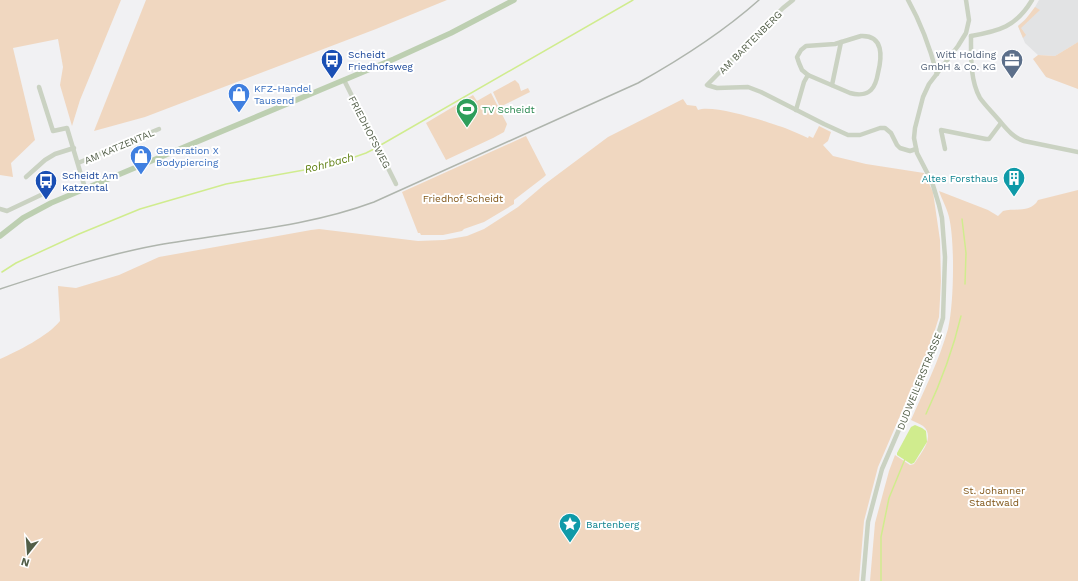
<svg xmlns="http://www.w3.org/2000/svg" width="1078" height="581" font-family="'Work Sans',sans-serif">
<style>
.education{fill:#e2e3e4}
.green{fill:#f0d7c0}
.water{fill:#d0ec8e}
.lines{fill:none;stroke-linecap:round;stroke-linejoin:round}
.stream{stroke:#d0ec8e;stroke-width:1.5}
.minor{stroke:#cad2c2;stroke-width:4.5}
.major{stroke:#bdcfb1;stroke-width:5.5}
.rail{stroke:#afb5ad;stroke-width:1.5}
.labels{text-anchor:middle;stroke-width:4;stroke-linejoin:round;paint-order:stroke}
.street-label{font-size:10px;fill:#525e48;stroke:#fff}
.transit-label{font-size:10px;fill:#164399;stroke:#fff;text-anchor:start}
.service-label{font-size:10px;fill:#4e5e75;stroke:#fff;text-anchor:end}
.shop-label{font-size:10px;fill:#366cbe;stroke:#fff;text-anchor:start}
.leisure-label{font-size:10px;fill:#27864d;stroke:#fff;text-anchor:start}
.culture-label{font-size:10px;fill:#0d838f;stroke:#fff;text-anchor:end}
.park-label{font-size:10px;fill:#815618;stroke:#fff}
.water-label{font-size:11px;font-style:italic;fill:#5d7e0e;stroke:#fff}
</style>
<rect width="100%" height="100%" fill="#f1f1f3"/>
<polygon class="education" points="1039,0 1078,0 1078,42 1055,56 1038,55 1025,43 1018,26 1031,14"/>
<g class="green">
<polygon points="0,0 121,0 80,100 72,126 60,85 63,67 58,39 13,48 35,140 11,163 13,177 0,175"/>
<polygon points="146,0 447,0 376,29 145,117 94,131"/>
<polygon points="1035,7 1040,10 1021,28 1026,35 1023,38 1018,26 1025,20"/>
<polygon points="1078,42 1078,89 1046,77 1033,59 1038,55 1055,56"/>
<polygon points="515,80 519,84 521,91 528,88 530,92 500,107 493,92"/>
<polygon points="491,93 507,124 504,132 493,138 446,160 426,123 473,95 477,101"/>
<path d="M 683,99 L 687,105 L 696,106 L 698,110 C 713,104 768,122 785,128 C 793,131 801,135 808,138 L 809,136 L 813,138 L 819,126 L 831,132 L 828,141 L 823,145 L 833,156 L 866,164 L 924,173 L 933,192 L 940,240 L 941,281 L 939,317 L 930,346 L 878,467 L 864,521 L 859,581 L 0,581 L 0,359 C 18,351 48,336 60,321 L 58,286 L 76,288 L 119,275 L 159,257 L 311,230 L 319,229 L 418,241 L 444,240 L 467,236 L 484,229 L 518,207 L 545,184 L 608,137 Z"/>
<polygon points="526,136 546,175 544,177 514,200 514,204 484,222 464,229 462,231 443,235 421,235 420,233 418,233 402,192"/>
<path d="M 1078,190 L 1078,581 L 870,581 L 875,523 L 889,471 L 895,455 L 910,465 L 914,464 C 920,454 936,437 923,426 C 920,424 915,422 911,420 C 924,390 939,361 948,329 C 954,304 955,242 949,217 C 947,208 942,200 939,191 L 988,210 L 998,216 L 1003,211 C 1015,208 1031,213 1038,200 Z"/>
</g>
<polygon class="water" points="915,425 922,428 926,431 927,442 914,463 911,464 897,455 897,453 911,427"/>
<g class="lines">
<g class="stream">
<polyline points="379,146 633,0"/>
<polyline points="962,219 966,253 965,284"/>
<polyline points="2,272 16,263 79,234 140,209 226,184 332,165 366,153 376,148"/>
<path d="M 926,414 C 941,382 953,350 961,316"/>
<polyline points="881,581 881,537 889,498 905,459"/>
</g>
<g class="minor">
<polyline points="793,0 783,8 707,85 717,88 748,87 761,92 824,124 848,135 860,135 880,128 885,128 891,133 897,145 900,148 910,151 916,149"/>
<path d="M 908,0 C 921,23 930,48 937,74"/>
<path d="M 861,36 C 884,35 882,57 878,73 C 877,79 875,86 871,90 C 866,95 857,95 850,93 L 808,75 L 802,70 L 799,63 L 797,57 L 801,50 L 806,46 L 835,44 Z"/>
<path d="M 971,36 C 971,56 970,80 980,98 C 985,105 992,112 998,119 C 1006,128 1012,137 1024,141 L 1078,152"/>
<path d="M 971,36 C 999,31 1016,27 1032,0"/>
<polyline points="344,80 396,184"/>
<polyline points="832,85 841,42"/>
<polyline points="39,87 53,131 67,128 85,188"/>
<polyline points="796,110 804,82 808,75"/>
<polyline points="945,149 941,130 986,139 989,139 1001,123"/>
<polyline points="78,163 159,129"/>
<polyline points="26,177 45,160 55,154 74,148"/>
<polyline points="0,209 7,211 43,194"/>
<polyline points="863,581 868,522 882,469 934,348 943,318 945,257 942,218 939,205 932,182 917,153 914,138 915,128 923,97 929,84 958,46 966,33 969,20 966,0"/>
</g>
<polyline class="major" points="0,236 23,218 51,203 394,59 451,33 514,0"/>
<path class="rail" d="M 0,289 C 52,272 104,255 158,245 C 230,232 304,228 374,202 L 638,83 C 681,59 722,33 759,0"/>
</g>
<defs>
<g id="bus-pin" transform="scale(1.15)"><path d="M0 17L-7.5 6A9.5 9.5 0 1 1 7.5 6Z" fill="#1a4fb4" stroke="#fff"/><path d="M-5-6H5V4H4V6H2V4H-2V6H-4V4H-5ZM-3.5-4V0h7V-4ZM-3.5 1.2v1.5H-2V1.2ZM2 1.2v1.5H3.5V1.2Z" fill="#fff"/></g>
<g id="office-pin" transform="scale(1.15)"><path d="M0 17L-7.5 6A9.5 9.5 0 1 1 7.5 6Z" fill="#5c6f8a" stroke="#fff"/><path d="M-6-3h4V-5.5h4V-3h4V5H-6ZM-1-4.5V-3h2v-1.5ZM-6 0V1H6V0Z" fill="#fff"/></g>
<g id="shop-pin" transform="scale(1.15)"><path d="M0 17L-7.5 6A9.5 9.5 0 1 1 7.5 6Z" fill="#3f7fe0" stroke="#fff"/><path d="M-5-2.5h2.3a2.7 3.5 0 0 1 5.4 0H5L5.5 6h-11ZM-1.5-2.5h3a1.5 2.3 0 0 0-3 0Z" fill="#fff"/></g>
<g id="stadium-pin" transform="scale(1.15)"><path d="M0 17L-7.5 6A9.5 9.5 0 1 1 7.5 6Z" fill="#2e9e5b" stroke="#fff"/><path d="M0-5a6.5 5 0 1 0 0 10a6.5 5 0 1 0 0-10ZM-3.5-1.8h7v3.6h-7Z" fill="#fff"/></g>
<g id="building-pin" transform="scale(1.15)"><path d="M0 17L-7.5 6A9.5 9.5 0 1 1 7.5 6Z" fill="#0f9aa8" stroke="#fff"/><path d="M-4-6H4V6H1V3H-1V6H-4ZM-2.5-4.3h1.7v1.8h-1.7ZM.8-4.3h1.7v1.8H.8ZM-2.5-1h1.7V.8h-1.7ZM.8-1h1.7V.8H.8Z" fill="#fff"/></g>
<g id="sight-pin" transform="scale(1.15)"><path d="M0 17L-7.5 6A9.5 9.5 0 1 1 7.5 6Z" fill="#0f9aa8" stroke="#fff"/><path d="M0-6L1.8-2.2L6-1.7L2.9 1.2L3.7 5.4L0 3.3L-3.7 5.4L-2.9 1.2L-6-1.7L-1.8-2.2Z" fill="#fff"/></g>
</defs>
<g fill-rule="evenodd">
<use href="#bus-pin" x="332" y="60"/>
<use href="#office-pin" x="1012" y="60"/>
<use href="#shop-pin" x="239" y="94"/>
<use href="#stadium-pin" x="467" y="109"/>
<use href="#shop-pin" x="141" y="156"/>
<use href="#building-pin" x="1014" y="178"/>
<use href="#bus-pin" x="46" y="181"/>
<use href="#sight-pin" x="570" y="524"/>
</g>
<g class="labels">
<g class="street-label">
<text transform="translate(750 42) rotate(-45)" y="4">AM BARTENBERG</text>
<text transform="translate(370 132) rotate(63)" y="4">FRIEDHOFSWEG</text>
<text transform="translate(119 146) rotate(-23)" y="4">AM KATZENTAL</text>
<text transform="translate(919 381) rotate(-68)" y="4">DUDWEILERSTRASSE</text>
</g>
<g class="transit-label">
<text x="348" y="58">Scheidt<tspan x="348" dy="12">Friedhofsweg</tspan></text>
<text x="62" y="179">Scheidt Am<tspan x="62" dy="12">Katzental</tspan></text>
</g>
<g class="service-label">
<text x="996" y="58">Witt Holding<tspan x="996" dy="12">GmbH &amp; Co. KG</tspan></text>
</g>
<g class="shop-label">
<text x="254" y="92">KFZ-Handel<tspan x="254" dy="12">Tausend</tspan></text>
<text x="156" y="154">Generation X<tspan x="156" dy="12">Bodypiercing</tspan></text>
</g>
<g class="leisure-label">
<text x="482" y="113">TV Scheidt</text>
</g>
<g class="culture-label">
<text x="998" y="182">Altes Forsthaus</text>
<text x="586" y="528" text-anchor="start">Bartenberg</text>
</g>
<g class="park-label">
<text x="463" y="202">Friedhof Scheidt</text>
<text x="994" y="494">St. Johanner<tspan x="994" dy="12">Stadtwald</tspan></text>
</g>
<g class="water-label">
<text transform="translate(329 163) rotate(-15)" y="4">Rohrbach</text>
</g>
</g>
<g transform="translate(28 553) rotate(197)" stroke="#ffffff" stroke-width="3" paint-order="stroke">
<path d="M0-3L7 15L0 10L-7 15Z" fill="#525e48"/>
<text y="-6" font-size="11" font-weight="bold" text-anchor="middle" fill="#525e48">N</text>
</g>
</svg>
